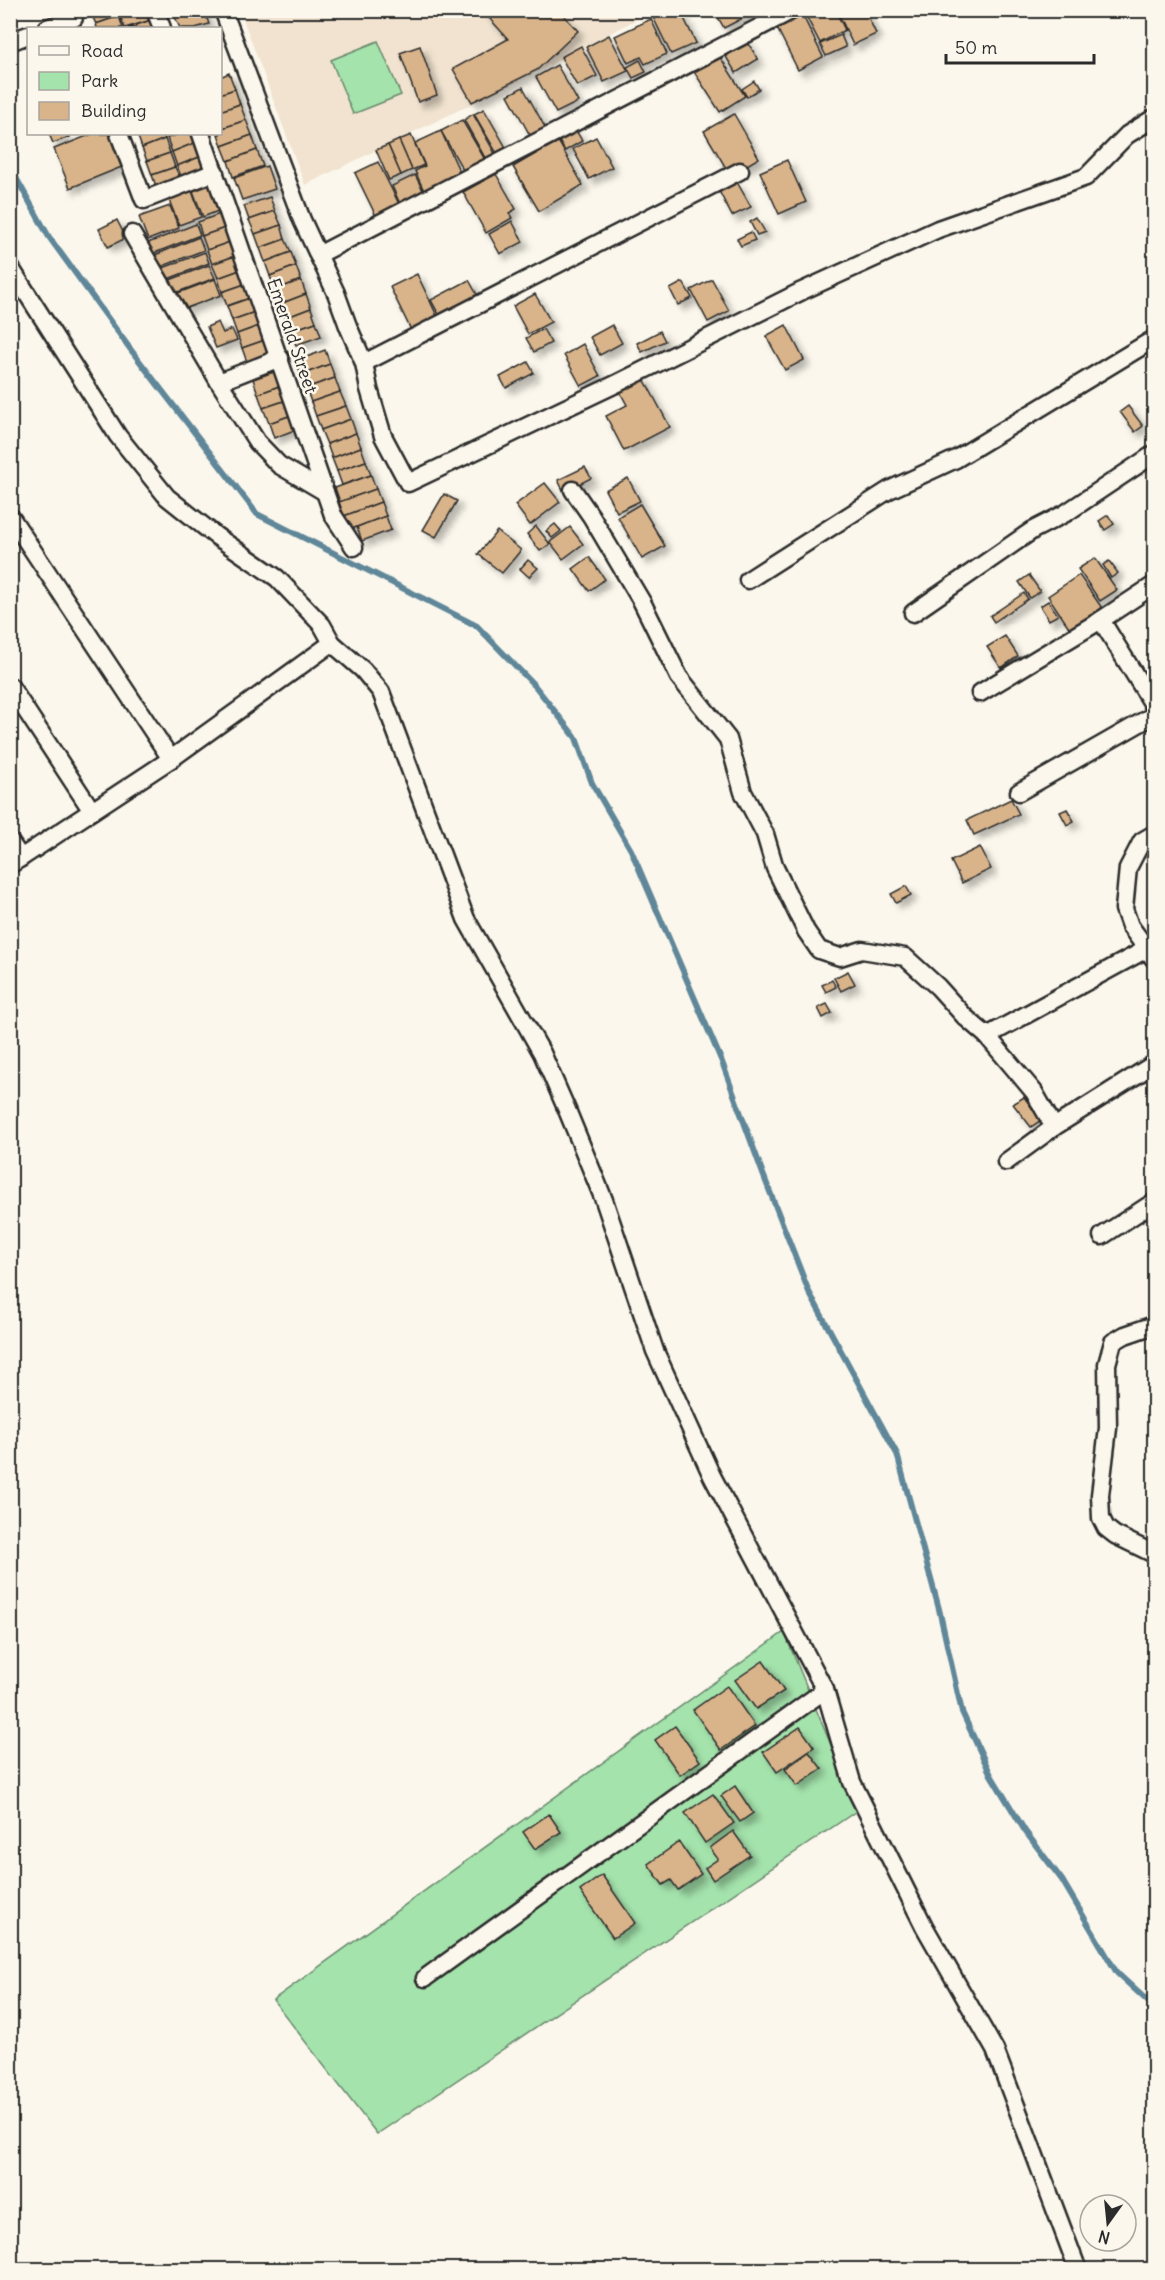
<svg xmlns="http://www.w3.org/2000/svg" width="1165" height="2280" font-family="Delius,sans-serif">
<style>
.built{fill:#f1e3cf}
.green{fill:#a4e3ac;stroke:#68876c;stroke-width:1.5}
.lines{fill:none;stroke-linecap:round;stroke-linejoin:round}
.stream{stroke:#5f8799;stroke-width:6}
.building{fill:#d9b48a;stroke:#2b2b2b;stroke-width:1.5;filter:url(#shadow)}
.street-casing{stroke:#2b2b2b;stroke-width:21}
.street{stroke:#fbf7ec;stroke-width:16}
.labels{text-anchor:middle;stroke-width:5;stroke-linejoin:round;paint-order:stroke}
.street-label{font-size:18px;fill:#2b2b2b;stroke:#fbf7ec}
</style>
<defs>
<filter id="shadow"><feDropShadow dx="5.5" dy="5.5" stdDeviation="3" flood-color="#0004"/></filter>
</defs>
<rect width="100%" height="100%" fill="#fbf7ec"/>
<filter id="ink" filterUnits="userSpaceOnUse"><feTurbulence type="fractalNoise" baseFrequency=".0167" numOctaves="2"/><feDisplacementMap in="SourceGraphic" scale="12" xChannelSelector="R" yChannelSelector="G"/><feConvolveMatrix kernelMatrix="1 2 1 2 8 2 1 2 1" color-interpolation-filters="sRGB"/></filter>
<g filter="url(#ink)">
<polygon class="built" points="240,11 652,11 539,71 305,185"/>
<g class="green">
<polygon points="378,41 401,95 353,114 331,60"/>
<polygon points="784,1632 858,1810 377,2134 273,2000"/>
</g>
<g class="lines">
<polyline class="stream" points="10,167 49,237 131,350 257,514 477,626 535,686 576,738 592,783 631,850 722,1062 763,1174 809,1292 897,1454 939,1609 962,1712 991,1775 1025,1831 1062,1880 1117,1973 1154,2007"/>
</g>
<g class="building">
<polygon points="117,10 119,16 96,24 90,11"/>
<polygon points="134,10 147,10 151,20 125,28 120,16"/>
<polygon points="193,10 204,10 209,24 195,28 180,28 175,17"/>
<polygon points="482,10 559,10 578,31 537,70 472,102 453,69 508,39"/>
<polygon points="661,10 680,10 696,43 671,54 652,15"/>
<polygon points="714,10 758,10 724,28"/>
<polygon points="800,10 823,57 798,70 774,22"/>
<polygon points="803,10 835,10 845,30 820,43"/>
<polygon points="837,10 865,10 876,34 853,45"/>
<polygon points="119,16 123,28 97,28 96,24"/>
<polygon points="651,19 667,54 645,64 641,57 628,63 615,36"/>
<polygon points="151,20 154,28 128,28"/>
<polygon points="609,35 628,71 604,82 586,47"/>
<polygon points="841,35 846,47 826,56 820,44"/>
<polygon points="745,38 758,59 736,73 723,52"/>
<polygon points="420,46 437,95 418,102 400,53"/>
<polygon points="581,46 597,76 577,86 561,57"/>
<polygon points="717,52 745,96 720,112 691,67"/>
<polygon points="640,60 646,72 633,78 627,67"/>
<polygon points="557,65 578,102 556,113 536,77"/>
<polygon points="229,73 235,89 220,94 220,77"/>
<polygon points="754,81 759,89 747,97 742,89"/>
<polygon points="523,87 547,131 532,139 508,95"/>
<polygon points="235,89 240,104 220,111 220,94"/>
<polygon points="240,104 246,120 220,129 220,111"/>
<polygon points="484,109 508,151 499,157 474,114"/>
<polygon points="473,114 497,157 488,163 464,120"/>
<polygon points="734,114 759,158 730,175 704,131"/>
<polygon points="246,120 252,135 222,146 218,134 220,134 220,129"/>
<polygon points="462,120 487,163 466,175 441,131"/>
<polygon points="576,130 582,141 565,151 558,140"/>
<polygon points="441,131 462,177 425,193 415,171 425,166 415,143"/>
<polygon points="49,134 69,134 70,137 53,143"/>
<polygon points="92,134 111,134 124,166 70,188 54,149"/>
<polygon points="137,134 163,134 165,139 142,148"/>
<polygon points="180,134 194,134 197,142 172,152 167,138"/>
<polygon points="252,135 257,150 228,161 222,146"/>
<polygon points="411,135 424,165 412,170 399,140"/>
<polygon points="596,137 612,167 589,179 573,149"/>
<polygon points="165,139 170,153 147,161 142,148"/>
<polygon points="399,140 412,170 401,175 388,145"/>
<polygon points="558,141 583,185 539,211 513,167"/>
<polygon points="197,142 202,156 177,166 172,152"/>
<polygon points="388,145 401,175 389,180 376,150"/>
<polygon points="257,150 263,166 233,177 228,161"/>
<polygon points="170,153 175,167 152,175 147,161"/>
<polygon points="202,156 208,170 182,179 177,166"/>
<polygon points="787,160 806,202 779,214 760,172"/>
<polygon points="378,162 400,206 377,218 355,173"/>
<polygon points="267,166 275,189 242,200 234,178"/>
<polygon points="175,167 181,180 157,189 152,175"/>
<polygon points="496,174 516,209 509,213 512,218 486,233 463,192"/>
<polygon points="415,175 425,194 401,206 392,186"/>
<polygon points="737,182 751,207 732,216 719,191"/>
<polygon points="213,184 223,209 203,217 193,191"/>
<polygon points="192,191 201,217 179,225 169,200"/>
<polygon points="270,197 275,211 249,220 244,206"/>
<polygon points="170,206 179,228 148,240 139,217"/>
<polygon points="275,211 281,225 255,234 249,220"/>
<polygon points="220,214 225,228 202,236 198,222"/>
<polygon points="757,218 765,232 757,235 750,222"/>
<polygon points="117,220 126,238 108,247 99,229"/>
<polygon points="512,221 523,242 500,254 489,234"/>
<polygon points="196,224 200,235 152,254 148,243"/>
<polygon points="281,225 285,239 260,248 255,234"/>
<polygon points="225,228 230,242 207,250 202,236"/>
<polygon points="751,232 755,240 741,246 737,239"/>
<polygon points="199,237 204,250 160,267 155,255"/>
<polygon points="285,239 291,252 265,262 260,248"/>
<polygon points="230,242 235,256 212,264 207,250"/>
<polygon points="205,252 209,263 168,279 163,268"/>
<polygon points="291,252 296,266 270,276 265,262"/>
<polygon points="235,256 240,270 218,278 212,264"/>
<polygon points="209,265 215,278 175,293 170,280"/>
<polygon points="296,266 301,280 275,290 270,276"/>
<polygon points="240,270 245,284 222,292 218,278"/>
<polygon points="417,274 440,322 413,334 390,287"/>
<polygon points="215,279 221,295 184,309 178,293"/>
<polygon points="712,279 729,311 708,322 691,290"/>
<polygon points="301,280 306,294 280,304 275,290"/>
<polygon points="469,280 480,300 442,320 431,300"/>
<polygon points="683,282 692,298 678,305 670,289"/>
<polygon points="245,284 250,298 227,306 222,292"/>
<polygon points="306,294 311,308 285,318 280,304"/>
<polygon points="535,294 551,322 528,334 513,306"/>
<polygon points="250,298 255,312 232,320 227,306"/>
<polygon points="311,308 316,322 290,331 285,318"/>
<polygon points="255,312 259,326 237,334 232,320"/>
<polygon points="218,322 223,333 232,329 237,340 216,348 207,327"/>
<polygon points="316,322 321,336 296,345 290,331"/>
<polygon points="612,325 622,343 600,355 590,337"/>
<polygon points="786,325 804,360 785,370 766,336"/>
<polygon points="259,326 265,340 242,348 237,334"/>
<polygon points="543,329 551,343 534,352 526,338"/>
<polygon points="660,331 665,341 642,352 637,343"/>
<polygon points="265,340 269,354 247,362 242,348"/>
<polygon points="583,344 600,376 581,386 564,355"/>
<polygon points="325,350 330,364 301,375 296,361"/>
<polygon points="528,362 534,373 506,388 500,377"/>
<polygon points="330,364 335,378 306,388 301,375"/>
<polygon points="277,371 282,385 258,394 253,379"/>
<polygon points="643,377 670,427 624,451 606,416 627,405 619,390"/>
<polygon points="335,378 340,392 311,402 306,388"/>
<polygon points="282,385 287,400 263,408 258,394"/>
<polygon points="340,392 346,406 316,416 311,402"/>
<polygon points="287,400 292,415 269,423 263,408"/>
<polygon points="346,406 351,419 321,430 316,416"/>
<polygon points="1128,406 1143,426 1135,432 1120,412"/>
<polygon points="292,415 297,429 274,438 269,423"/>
<polygon points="351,419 356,433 327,444 321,430"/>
<polygon points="356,433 361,447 332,458 327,444"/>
<polygon points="361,447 366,461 337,471 332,458"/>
<polygon points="366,461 371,475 342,485 337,471"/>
<polygon points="585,467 591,478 564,492 558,480"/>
<polygon points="371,475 376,489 340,502 335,488"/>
<polygon points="628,478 640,501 617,512 605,490"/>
<polygon points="545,483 560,502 530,525 515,505"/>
<polygon points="376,489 381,502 344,516 339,502"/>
<polygon points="444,494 457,501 436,537 423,530"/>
<polygon points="381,502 386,516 349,530 344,516"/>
<polygon points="640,504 665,546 642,559 618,517"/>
<polygon points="1108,515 1114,524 1105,530 1099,521"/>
<polygon points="386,516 391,530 362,541 357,527"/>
<polygon points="555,524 561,531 552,538 546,531"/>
<polygon points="536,526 550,544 540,551 527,534"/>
<polygon points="570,527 583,544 563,559 550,542"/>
<polygon points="497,531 521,550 502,573 478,554"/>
<polygon points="589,557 605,579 589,591 573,569"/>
<polygon points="1095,558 1117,590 1100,601 1078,569"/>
<polygon points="528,560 538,568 529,577 520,569"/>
<polygon points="1109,561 1118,573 1111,578 1103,565"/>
<polygon points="1029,575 1040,591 1030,598 1019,582"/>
<polygon points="1079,575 1102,608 1070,629 1048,596"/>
<polygon points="1024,593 1028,599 994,622 990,616"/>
<polygon points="1048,601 1058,615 1049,620 1040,606"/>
<polygon points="1005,636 1018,656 1001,668 987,647"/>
<polygon points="1011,799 1019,814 974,835 967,820"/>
<polygon points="1067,809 1074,821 1067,825 1060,812"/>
<polygon points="980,847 991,869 962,883 951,861"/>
<polygon points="906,886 911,895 896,903 891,894"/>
<polygon points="848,971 855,984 841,991 834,978"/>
<polygon points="832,980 836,987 826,992 822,985"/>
<polygon points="827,1004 832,1013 823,1018 818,1008"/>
<polygon points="1024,1097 1041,1120 1031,1127 1013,1104"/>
<polygon points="763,1661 784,1691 756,1709 735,1680"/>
<polygon points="727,1686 755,1726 721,1750 693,1710"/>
<polygon points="675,1726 700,1761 680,1775 655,1740"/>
<polygon points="800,1727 814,1747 777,1772 763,1752"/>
<polygon points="809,1752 822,1769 797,1786 785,1769"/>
<polygon points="735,1786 753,1813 740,1822 721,1796"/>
<polygon points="713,1794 734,1823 705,1843 685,1813"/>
<polygon points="549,1814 561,1832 535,1849 523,1832"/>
<polygon points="733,1831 750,1855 713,1880 705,1868 718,1859 710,1848"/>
<polygon points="679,1842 701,1874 678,1890 671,1880 663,1885 648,1864"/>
<polygon points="602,1875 635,1923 613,1938 580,1891"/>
</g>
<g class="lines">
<g class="street-casing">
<g id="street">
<polyline points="155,10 162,28"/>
<polyline points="223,10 302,220 336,293 348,326 364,363 369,389 383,436 408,483 618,383 802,291 938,229 1086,177 1127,135 1154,118"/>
<polyline points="47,28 74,18"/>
<polyline points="10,42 28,35"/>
<polyline points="119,134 144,200 215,172"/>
<polyline points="201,134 333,515 354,547"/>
<polyline points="132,234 219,382 257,442 279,465 325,492"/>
<polyline points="318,255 793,10"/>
<polyline points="10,267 118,436 167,497 216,536 277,578 322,625 332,643 363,670 381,692 466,919 542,1053 567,1110 604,1200 655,1351 712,1476 825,1690 852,1782 924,1926 995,2050 1078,2270"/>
<polyline points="364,363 740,171"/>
<polyline points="219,382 280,358"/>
<polyline points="573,490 591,516 642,602 679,677 728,739 743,792 765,834 775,868 806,931 819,950 840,957 862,950 905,957 938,987 965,1017 987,1036 1154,945"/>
<polyline points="10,516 171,759"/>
<polyline points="748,580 889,490 956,459 1154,339"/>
<polyline points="1154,585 1101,620 1154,706"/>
<polyline points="913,613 1033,530 1066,513 1154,454"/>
<polyline points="10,686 92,811"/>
<polyline points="980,693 1101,620"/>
<polyline points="1019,792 1154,715"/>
<polyline points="1154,834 1142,841 1128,868 1124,909 1130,926 1154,959"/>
<polyline points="10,842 21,858"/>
<polyline points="10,865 171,759 332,643"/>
<polyline points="987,1036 1034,1092 1054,1127"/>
<polyline points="1006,1162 1054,1127 1154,1064"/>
<polyline points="1102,1236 1154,1202"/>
<polyline points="1154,1325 1125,1335 1113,1342 1107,1364 1108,1428 1100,1495 1101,1518 1106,1528 1115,1535 1154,1554"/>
<polyline points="425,1978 825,1690"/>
</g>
</g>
<use href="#street" class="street"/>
</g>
</g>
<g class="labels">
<g class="street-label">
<text transform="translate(292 336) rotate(71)" y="6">Emerald Street</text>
</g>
</g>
<rect width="1165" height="2280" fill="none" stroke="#fbf7ec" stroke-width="36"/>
<rect x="18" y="18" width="1129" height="2244" fill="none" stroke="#2b2b2b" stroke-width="2" filter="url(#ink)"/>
<rect x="27" y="27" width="195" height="108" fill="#fbf7ec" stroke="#a8a59f" stroke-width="1.5"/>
<rect x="39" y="46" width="30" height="9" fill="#fbf7ec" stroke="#a8a59f" stroke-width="1.5"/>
<text x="81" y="57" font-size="18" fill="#2b2b2b">Road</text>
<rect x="39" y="72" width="30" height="18" fill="#a4e3ac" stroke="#a8a59f" stroke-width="1.5"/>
<text x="81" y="87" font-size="18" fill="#2b2b2b">Park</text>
<rect x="39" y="102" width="30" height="18" fill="#d9b48a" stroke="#a8a59f" stroke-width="1.5"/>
<text x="81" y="117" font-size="18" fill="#2b2b2b">Building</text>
<g transform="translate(1108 2223) rotate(195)"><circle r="28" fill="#fbf7ec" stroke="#a8a59f" stroke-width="1.5"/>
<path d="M0-4.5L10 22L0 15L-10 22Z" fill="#2b2b2b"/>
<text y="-9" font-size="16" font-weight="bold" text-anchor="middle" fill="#2b2b2b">N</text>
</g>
<path d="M946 54v9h148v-9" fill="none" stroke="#2b2b2b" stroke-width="3"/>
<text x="955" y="54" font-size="18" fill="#2b2b2b" stroke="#fbf7ec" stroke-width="4.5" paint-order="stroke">50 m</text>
</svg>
